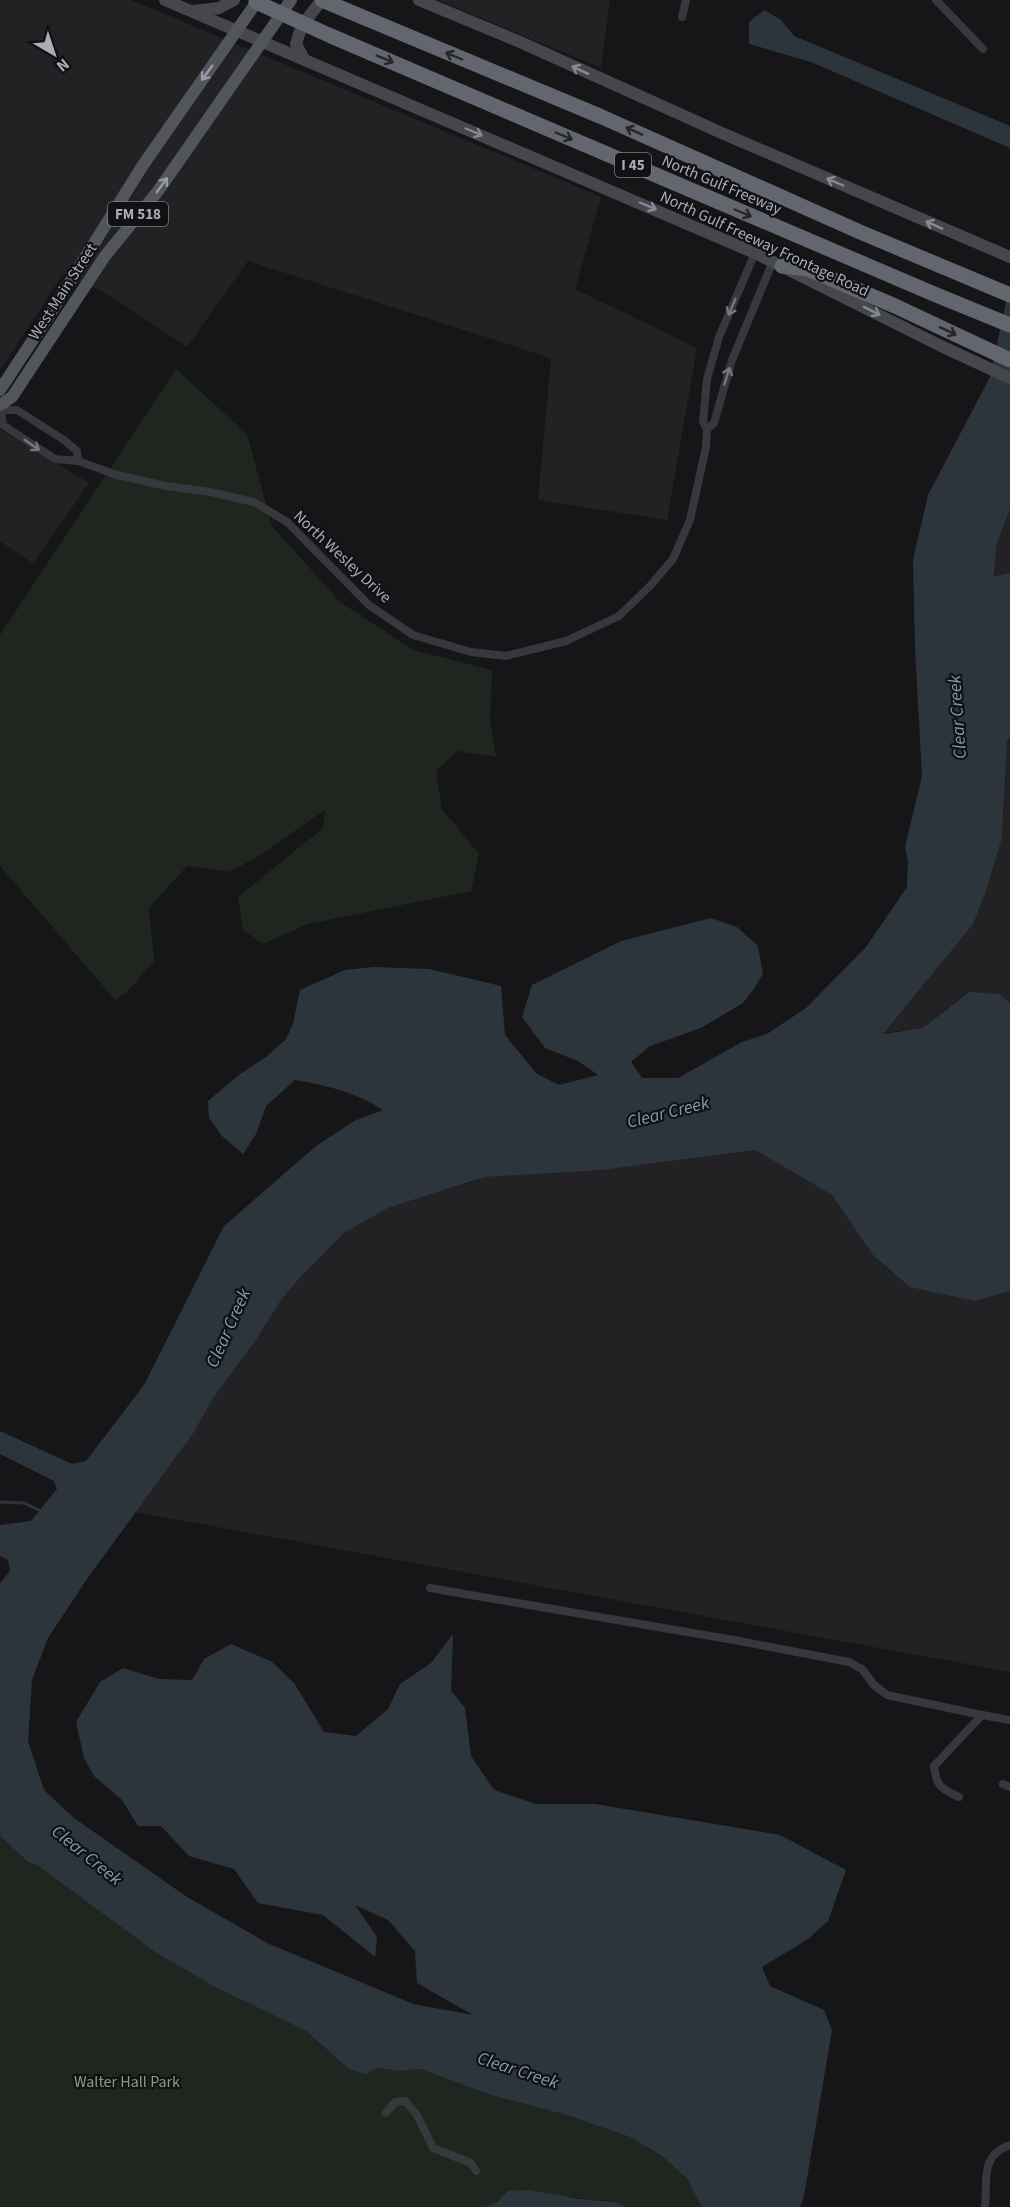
<svg xmlns="http://www.w3.org/2000/svg" width="1010" height="2207" font-family="'Source Sans 3',sans-serif">
<style>
.built{fill:#222225}
.green{fill:#1e261f}
.water{fill:#2c353c}
.lines{fill:none;stroke-linecap:round;stroke-linejoin:round}
.stream{stroke:#2c353c;stroke-width:3}
.street{stroke:#37383d;stroke-width:8}
.secondary{stroke:#45474d;stroke-width:12}
.primary{stroke:#53555c;stroke-width:12}
.highway{stroke:#63666e;stroke-width:15}
.highway-bridge{stroke:#63666e;stroke-width:15}
.oneway{stroke:#26262a}
.oneway2{stroke:#858993}
.oneway3{stroke:#979ba6}
.oneway4{stroke:#757881}
.labels{text-anchor:middle;stroke-width:4.5;stroke-linejoin:round;paint-order:stroke}
.shield{fill:#111113;stroke:#7b7e86;stroke-width:1.5}
.shield-label{font-size:15px;font-weight:bold;fill:#a8adb8}
.street-label{font-size:16px;fill:#a8adb8;stroke:#111113}
.park-label{font-size:16px;fill:#7fa381;stroke:#111113}
.water-label{font-size:18px;font-style:italic;fill:#7f9bb3;stroke:#111113}
</style>
<rect width="100%" height="100%" fill="#161618"/>
<g class="built">
<polygon points="0,0 131,0 601,197 575,289 697,348 667,520 538,500 551,358 248,261 187,347 102,291 63,274 0,371"/>
<polygon points="438,0 610,0 601,68"/>
<polygon points="0,429 89,483 33,563 0,541"/>
<polygon points="1010,509 1010,573 994,576 995,547"/>
<polygon points="1010,739 1010,1003 1000,994 971,993 964,995 923,1028 883,1033 973,923 986,891 1002,838 1007,741"/>
<polygon points="755,1150 832,1195 873,1255 975,1301 1010,1291 1010,1672 135,1512 183,1448 214,1397 256,1340 281,1300 309,1266 344,1233 388,1208 486,1177 602,1170"/>
</g>
<g class="green">
<polygon points="176,369 247,434 272,526 340,602 413,650 492,670 490,721 496,757 457,751 436,771 442,809 479,854 471,891 308,924 263,944 243,930 238,897 323,828 325,810 263,853 230,872 187,866 149,908 154,961 128,991 115,1000 0,866 0,635"/>
<polygon points="0,1836 28,1862 37,1865 155,1952 213,1986 306,2031 349,2069 377,2068 399,2071 420,2069 491,2095 570,2116 630,2137 662,2156 687,2179 702,2207 626,2207 616,2202 508,2191 496,2203 483,2207 0,2207"/>
</g>
<g class="water">
<polygon points="764,10 781,20 794,36 1010,126 1010,148 811,62 749,44 749,22"/>
<path d="M 1010,283 L 1010,509 L 996,546 L 994,576 L 1010,573 L 1010,738 L 1007,741 L 1002,838 L 986,891 L 973,924 L 883,1034 L 923,1028 L 969,992 L 1000,994 L 1010,1003 L 1010,1291 L 975,1301 L 910,1287 L 873,1255 L 832,1195 L 755,1150 L 602,1170 L 486,1177 L 472,1181 L 388,1208 L 344,1233 L 302,1275 L 281,1300 L 256,1340 L 214,1397 L 192,1435 L 87,1579 L 48,1638 L 32,1680 L 28,1741 L 44,1790 L 74,1818 L 187,1897 L 269,1944 L 344,1975 L 413,2004 L 473,2015 L 417,1983 L 415,1951 L 388,1920 L 355,1905 L 377,1937 L 375,1957 L 323,1915 L 258,1903 L 234,1869 L 189,1856 L 161,1826 L 138,1826 L 122,1800 L 94,1776 L 84,1758 L 76,1722 L 100,1682 L 123,1668 L 159,1679 L 192,1680 L 204,1659 L 231,1644 L 272,1662 L 294,1683 L 324,1732 L 356,1736 L 388,1709 L 400,1684 L 431,1663 L 453,1634 L 451,1691 L 465,1708 L 471,1756 L 494,1790 L 536,1804 L 595,1804 L 780,1835 L 846,1870 L 828,1921 L 808,1939 L 762,1967 L 770,1986 L 824,2010 L 832,2030 L 804,2196 L 800,2207 L 702,2207 L 687,2179 L 662,2156 L 630,2137 L 570,2116 L 491,2095 L 420,2069 L 399,2071 L 377,2068 L 366,2074 L 349,2069 L 306,2031 L 213,1986 L 155,1952 L 37,1865 L 28,1862 L 0,1836 L 0,1583 L 10,1571 L 8,1560 L 0,1556 L 0,1525 L 31,1521 L 57,1489 L 54,1481 L 0,1454 L 0,1431 L 72,1464 L 86,1461 L 144,1385 L 224,1226 L 316,1146 L 354,1121 L 383,1110 C 356,1092 326,1085 295,1080 L 266,1106 L 256,1134 L 243,1154 L 222,1136 L 209,1118 L 208,1101 L 240,1074 L 266,1057 L 286,1039 L 293,1024 L 300,990 L 345,970 L 374,967 L 429,969 L 501,986 L 505,1035 L 537,1074 L 559,1085 L 598,1075 L 578,1061 L 545,1048 L 522,1017 L 532,985 L 621,941 L 711,918 L 737,927 L 758,946 L 763,974 L 753,990 L 743,1003 L 701,1028 L 650,1046 L 631,1062 L 642,1078 L 678,1078 L 742,1042 L 767,1034 L 806,1008 L 866,947 L 907,887 L 908,861 L 905,847 L 922,776 L 915,648 L 913,560 L 928,495 L 990,377 Z"/>
<polygon points="528,2190 580,2199 616,2202 626,2207 483,2207 496,2203 508,2191"/>
</g>
<g class="lines">
<polyline class="stream" points="0,1502 24,1503 41,1511"/>
<g class="street">
<polyline points="936,0 983,49"/>
<polyline points="682,17 686,0"/>
<polyline points="0,410 17,410 64,440 77,451 78,461"/>
<polyline points="1,411 3,425 55,459 78,461 117,475 166,486 210,492 254,502 287,522 369,605 413,635 471,652 506,656 566,641 619,616 650,586 673,559 690,520 706,447 707,429 703,422 707,379 719,337 755,253"/>
<polyline points="707,429 714,423 732,360 773,261"/>
<polyline points="430,1588 734,1640 849,1662 862,1669 874,1685 887,1695 982,1715"/>
<polyline points="1003,1784 1010,1787"/>
<path d="M 959,1797 C 941,1789 936,1786 934,1766 L 982,1715 L 1010,1720"/>
<polyline points="386,2113 395,2102 405,2101 417,2115 433,2148 471,2163 476,2171"/>
<path d="M 985,2207 C 988,2181 979,2156 1010,2145"/>
</g>
<g class="secondary">
<polyline points="165,0 755,253 941,346 1010,378"/>
<polyline points="419,0 520,42 724,134 1010,257"/>
<polyline points="194,11 219,8 234,0"/>
<polyline points="304,59 296,44 302,25 322,0"/>
</g>
<g class="primary">
<polyline points="0,390 48,317 143,165 258,0"/>
<polyline points="0,405 12,397 105,256 158,191 291,0"/>
</g>
<g class="highway">
<polyline points="322,0 602,117 860,232 1010,295"/>
<polyline points="331,36 934,294 1010,325"/>
<polyline points="782,266 808,269 895,306 1010,360"/>
</g>
<polyline class="highway-bridge" points="256,2 331,36"/>
</g>
<defs><path id="oneway-shaft" d="M-6 0H5M1.5-3L5.5 0L1.5 3" fill="none" stroke-width="1.6" stroke-linecap="round" stroke-linejoin="round" transform="scale(1.5)"/></defs>
<g class="oneway">
<use href="#oneway-shaft" transform="translate(454 56) rotate(-157)"/>
<use href="#oneway-shaft" transform="translate(385 59) rotate(23)"/>
<use href="#oneway-shaft" transform="translate(634 131) rotate(-156)"/>
<use href="#oneway-shaft" transform="translate(564 136) rotate(23)"/>
<use href="#oneway-shaft" transform="translate(743 213) rotate(23)"/>
<use href="#oneway-shaft" transform="translate(948 331) rotate(25)"/>
</g>
<g class="oneway2">
<use href="#oneway-shaft" transform="translate(580 70) rotate(-155)"/>
<use href="#oneway-shaft" transform="translate(474 132) rotate(23)"/>
<use href="#oneway-shaft" transform="translate(835 182) rotate(-157)"/>
<use href="#oneway-shaft" transform="translate(648 206) rotate(23)"/>
<use href="#oneway-shaft" transform="translate(934 225) rotate(-156)"/>
<use href="#oneway-shaft" transform="translate(872 311) rotate(27)"/>
</g>
<g class="oneway3">
<use href="#oneway-shaft" transform="translate(207 73) rotate(126)"/>
<use href="#oneway-shaft" transform="translate(162 185) rotate(-54)"/>
</g>
<g class="oneway4">
<use href="#oneway-shaft" transform="translate(732 307) rotate(113)"/>
<use href="#oneway-shaft" transform="translate(727 376) rotate(-73)"/>
<use href="#oneway-shaft" transform="translate(32 445) rotate(35)"/>
</g>
<g class="labels">
<g class="shield">
<rect x="615" y="153" width="36" height="24" rx="4.5"/>
<rect x="108" y="202" width="60" height="24" rx="4.5"/>
</g>
<g class="shield-label">
<text x="633" y="170">I 45</text>
<text x="138" y="219">FM 518</text>
</g>
<g class="street-label">
<text transform="translate(722 184) rotate(23)" y="6">North Gulf Freeway</text>
<text transform="translate(765 243) rotate(25)" y="6">North Gulf Freeway Frontage Road</text>
<text transform="translate(62 291) rotate(-57)" y="6">West Main Street</text>
<text transform="translate(343 556) rotate(43)" y="6">North Wesley Drive</text>
</g>
<g class="park-label">
<text x="127" y="2087">Walter Hall Park</text>
</g>
<g class="water-label">
<text transform="translate(957 717) rotate(-94)" y="6">Clear Creek</text>
<text transform="translate(668 1112) rotate(-14)" y="6">Clear Creek</text>
<text transform="translate(228 1328) rotate(-66)" y="6">Clear Creek</text>
<text transform="translate(87 1855) rotate(39)" y="6">Clear Creek</text>
<text transform="translate(518 2070) rotate(18)" y="6">Clear Creek</text>
</g>
</g>
<g transform="translate(54 54) rotate(141)" stroke="#111113" stroke-width="4.5" paint-order="stroke">
<path d="M0-4.5L10 22L0 15L-10 22Z" fill="#a8adb8"/>
<text y="-9" font-size="16" font-weight="bold" text-anchor="middle" fill="#a8adb8">N</text>
</g>
</svg>
